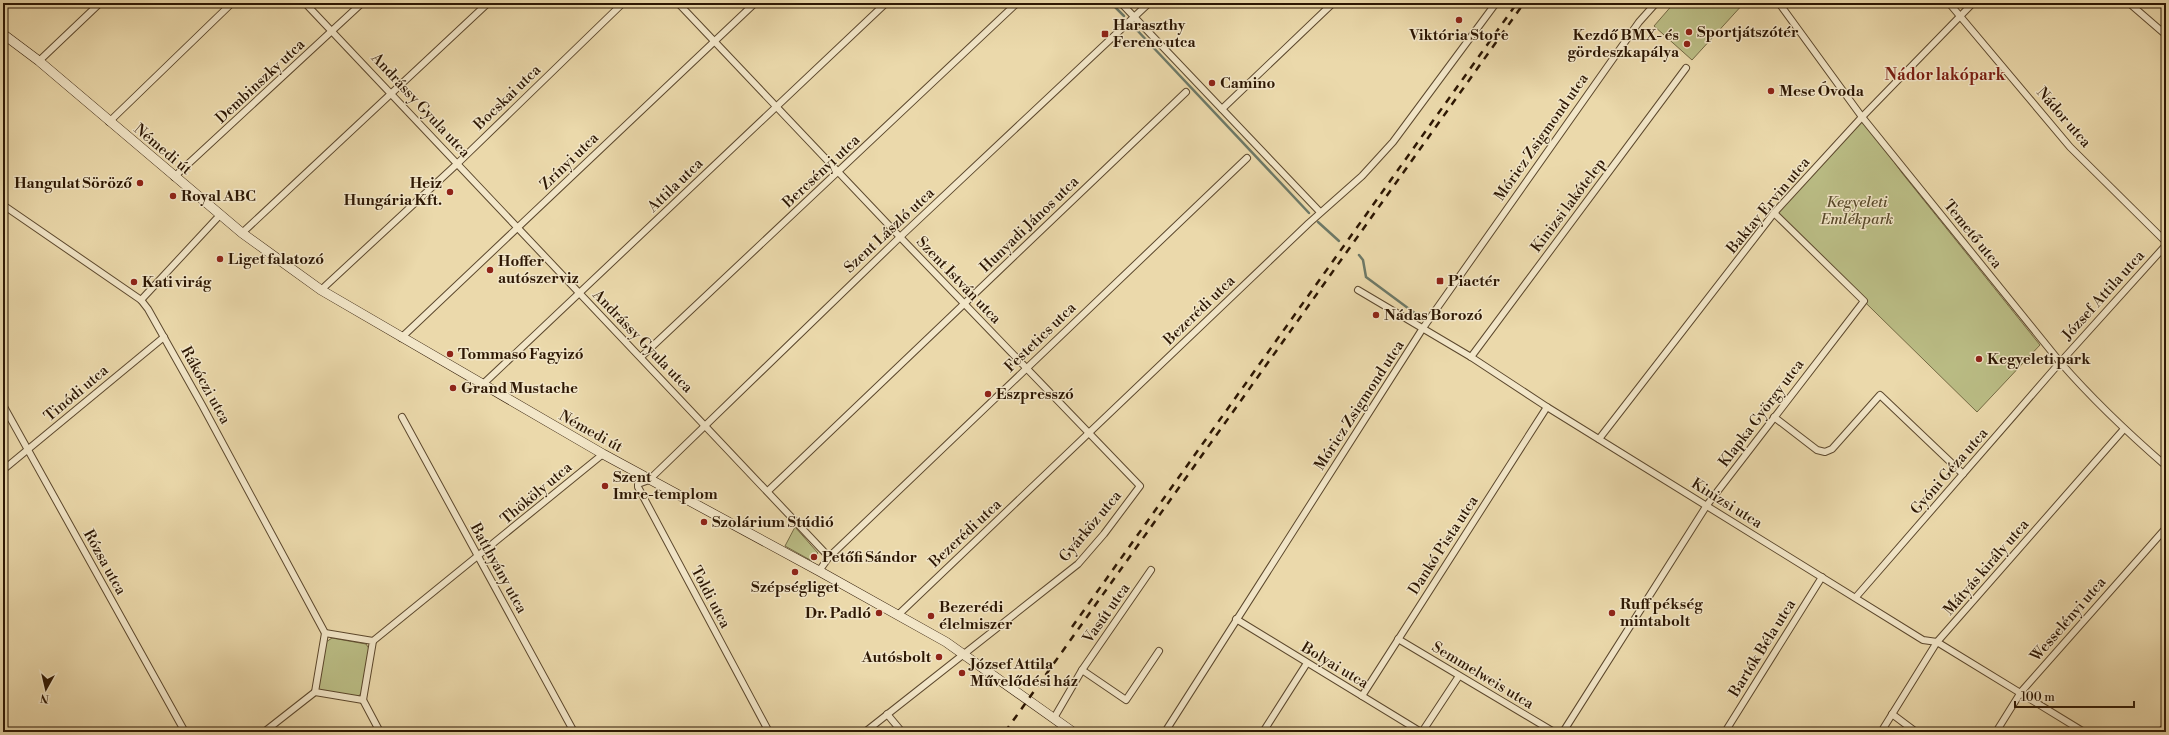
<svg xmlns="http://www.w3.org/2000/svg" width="2169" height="735" font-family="'Libre Bodoni',serif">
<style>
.green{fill:#bbbe86;stroke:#746a44}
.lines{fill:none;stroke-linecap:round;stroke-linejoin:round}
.stream{stroke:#6d7967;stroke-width:2.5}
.minor-casing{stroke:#5c482d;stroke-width:8}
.secondary-casing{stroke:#2d1703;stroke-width:10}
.minor{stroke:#f2e6c8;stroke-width:6}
.secondary{stroke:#f2e6c8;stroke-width:9}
.rail{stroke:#2d1703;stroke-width:2.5;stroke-dasharray:7 7;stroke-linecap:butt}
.poi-dot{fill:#8f2418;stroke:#f2e6c8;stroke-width:1.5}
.labels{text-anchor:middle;stroke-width:3;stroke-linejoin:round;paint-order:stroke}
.poi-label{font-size:15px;font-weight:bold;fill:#2d1703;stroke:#f2e6c8;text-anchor:start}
.street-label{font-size:15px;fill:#2d1703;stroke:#f2e6c8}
.park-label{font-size:15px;font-style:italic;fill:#58492a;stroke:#f2e6c8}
.neighbourhood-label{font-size:16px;font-weight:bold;fill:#7a1f14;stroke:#f2e6c8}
</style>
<rect width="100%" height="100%" fill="#ebd9ab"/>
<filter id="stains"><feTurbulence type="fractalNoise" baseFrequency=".005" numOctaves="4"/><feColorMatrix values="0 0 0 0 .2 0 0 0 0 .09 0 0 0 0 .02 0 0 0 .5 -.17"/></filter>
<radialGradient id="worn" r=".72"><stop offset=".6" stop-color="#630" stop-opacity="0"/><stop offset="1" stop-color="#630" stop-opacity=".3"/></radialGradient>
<g class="green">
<polygon points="1674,3 1744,3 1692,60 1654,26"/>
<polygon points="1862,117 1902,173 2040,345 1977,412 1774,213"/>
<polygon points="795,527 818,553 812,561 785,546"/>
<polygon points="332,638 366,644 370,650 362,693 356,698 319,692 317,687 326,642"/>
</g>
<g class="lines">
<g class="stream">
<polyline points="1111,3 1124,16"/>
<polyline points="1135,28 1309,213"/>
<polyline points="1318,222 1339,241"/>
<polyline points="1359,255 1363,260 1366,277 1420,317"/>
</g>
<g class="minor-casing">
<g id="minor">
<polyline points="305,3 829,557"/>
<polyline points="678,3 900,237 1140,486 1104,534 1078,564 865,732"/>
<polyline points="1121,3 1320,212"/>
<path d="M 1779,3 L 1862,117 L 2060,362 C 2093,400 2128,433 2166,466"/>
<polyline points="1949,3 2070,147 2166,242"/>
<polyline points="2129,3 2166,35"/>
<polyline points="39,61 100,3"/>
<polyline points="1222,109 1333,3"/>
<polyline points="109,122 232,3"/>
<polyline points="174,177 362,3"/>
<polyline points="3,205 141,300 148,309 202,405 325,633"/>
<polyline points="242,233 488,3"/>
<polyline points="321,290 458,163 623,3"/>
<polyline points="1358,290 1471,357 1547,407 1923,640 1937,642 2084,732"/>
<polyline points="141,300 220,215"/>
<polyline points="401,338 755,3"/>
<polyline points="641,357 1017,3"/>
<polyline points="1471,357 1686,68"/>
<polyline points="482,385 886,3"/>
<polyline points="3,405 185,732"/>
<polyline points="402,417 574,732"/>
<polyline points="1774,417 1817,450 1825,452 1832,449 1880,395 1963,474"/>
<polyline points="1599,439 1774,213 1862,117 1973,3"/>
<polyline points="3,470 164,337"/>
<polyline points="768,491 1186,92"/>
<polyline points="819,571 829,557 1247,158"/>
<polyline points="1856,597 2056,367 2166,245"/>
<polyline points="898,615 1309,223 1362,176 1393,142 1496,3"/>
<polyline points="1236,619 1421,732"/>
<polygon points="325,633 373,641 363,700 315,692"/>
<polyline points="1398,639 1554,732"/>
<polyline points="373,641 603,454"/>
<polyline points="1082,670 1126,700 1159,651"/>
<polyline points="1362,696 1547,407"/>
<polyline points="363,700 380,732"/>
<polyline points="887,714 902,732"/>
<polyline points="1892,714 1916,732"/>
<polyline points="1054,718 1082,670 1151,570"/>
<polyline points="264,732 315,692"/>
<polyline points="769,732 638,487 638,484 649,480 900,237 1149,3"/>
<polyline points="1165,732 1423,328 1639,22 1656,3"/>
<polyline points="1263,732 1307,663"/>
<polyline points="1422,732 1459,676"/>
<polyline points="1563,732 1707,505 1864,301 1774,213"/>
<polyline points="1725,732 1822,577"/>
<polyline points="1881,732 1937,642 2124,429"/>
<polyline points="1996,732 2021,692 2166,528"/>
<polyline points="2160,732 2166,726"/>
</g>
</g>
<g class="secondary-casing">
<polyline id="secondary" points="3,34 39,61 242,233 321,290 603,454 819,571 946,642 1073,732"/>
</g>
<use href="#minor" class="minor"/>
<use href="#secondary" class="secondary"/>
<g class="rail">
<polyline points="1072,627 1517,3"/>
<polyline points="1005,732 1524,3"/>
</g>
</g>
<g class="poi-dot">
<circle cx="1459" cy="20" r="4"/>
<circle cx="1689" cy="32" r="4"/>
<rect x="1101" y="30" width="8" height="8" rx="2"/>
<circle cx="1687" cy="44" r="4"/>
<circle cx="1212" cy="83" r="4"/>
<circle cx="1771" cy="91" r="4"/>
<circle cx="140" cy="183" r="4"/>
<circle cx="450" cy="192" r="4"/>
<circle cx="173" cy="196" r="4"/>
<circle cx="220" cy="259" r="4"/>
<circle cx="490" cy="270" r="4"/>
<rect x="1436" y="277" width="8" height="8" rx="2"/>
<circle cx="134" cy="282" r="4"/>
<circle cx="1376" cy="315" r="4"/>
<circle cx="450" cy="354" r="4"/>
<circle cx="1979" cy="359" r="4"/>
<circle cx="453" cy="388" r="4"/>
<circle cx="988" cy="394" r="4"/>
<circle cx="605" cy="486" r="4"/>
<circle cx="704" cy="522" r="4"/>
<circle cx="814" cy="557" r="4"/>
<circle cx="795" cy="572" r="4"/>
<circle cx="879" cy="613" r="4"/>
<circle cx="1612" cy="613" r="4"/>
<circle cx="931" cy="616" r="4"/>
<circle cx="939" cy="657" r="4"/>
<circle cx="962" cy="673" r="4"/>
</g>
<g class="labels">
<g class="poi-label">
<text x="1113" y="30">Haraszthy<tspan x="1113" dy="17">Ferenc utca</tspan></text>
<text x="1697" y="37">Sportjátszótér</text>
<text x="1459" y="40" text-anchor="middle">Viktória Store</text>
<text x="1679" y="40" text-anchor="end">Kezdő BMX- és<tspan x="1679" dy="17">gördeszkapálya</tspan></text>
<text x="1220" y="88">Camino</text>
<text x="1779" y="96">Mese Óvoda</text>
<text x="132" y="188" text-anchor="end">Hangulat Söröző</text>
<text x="442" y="188" text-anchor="end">Heiz<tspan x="442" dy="17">Hungária Kft.</tspan></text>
<text x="181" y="201">Royal ABC</text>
<text x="228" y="264">Liget falatozó</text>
<text x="498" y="266">Hoffer<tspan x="498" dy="17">autószerviz</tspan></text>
<text x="1448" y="286">Piactér</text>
<text x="142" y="287">Kati virág</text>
<text x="1384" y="320">Nádas Borozó</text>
<text x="458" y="359">Tommaso Fagyizó</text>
<text x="1987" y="364">Kegyeleti park</text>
<text x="461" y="393">Grand Mustache</text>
<text x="996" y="399">Eszpresszó</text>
<text x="613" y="482">Szent<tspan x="613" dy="17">Imre-templom</tspan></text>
<text x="712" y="527">Szolárium Stúdió</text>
<text x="822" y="562">Petőfi Sándor</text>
<text x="795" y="592" text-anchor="middle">Szépségliget</text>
<text x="1620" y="609">Ruff pékség<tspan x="1620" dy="17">mintabolt</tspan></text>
<text x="939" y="612">Bezerédi<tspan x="939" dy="17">élelmiszer</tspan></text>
<text x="871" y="618" text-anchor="end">Dr. Padló</text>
<text x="931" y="662" text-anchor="end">Autósbolt</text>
<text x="970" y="669">József Attila<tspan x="970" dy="17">Művelődési ház</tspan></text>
</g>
<g class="street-label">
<text transform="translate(260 81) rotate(-43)" y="5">Dembinszky utca</text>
<text transform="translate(507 97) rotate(-44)" y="5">Bocskai utca</text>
<text transform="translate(421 105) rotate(47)" y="5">Andrássy Gyula utca</text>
<text transform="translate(2064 117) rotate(49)" y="5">Nádor utca</text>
<text transform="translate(1541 137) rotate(-55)" y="5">Móricz Zsigmond utca</text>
<text transform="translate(163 149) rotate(40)" y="5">Némedi út</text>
<text transform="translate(569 161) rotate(-44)" y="5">Zrínyi utca</text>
<text transform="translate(821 171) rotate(-43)" y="5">Bercsényi utca</text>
<text transform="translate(675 185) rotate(-44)" y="5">Attila utca</text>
<text transform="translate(1568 205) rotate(-53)" y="5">Kinizsi lakótelep</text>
<text transform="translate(1768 205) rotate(-50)" y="5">Baktay Ervin utca</text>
<text transform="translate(1029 224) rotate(-44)" y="5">Hunyadi János utca</text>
<text transform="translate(889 230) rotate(-43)" y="5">Szent László utca</text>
<text transform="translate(1973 234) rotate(51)" y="5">Temető utca</text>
<text transform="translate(959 280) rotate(46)" y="5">Szent István utca</text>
<text transform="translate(2103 295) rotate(-48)" y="5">József Attila utca</text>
<text transform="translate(1199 310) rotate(-44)" y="5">Bezerédi utca</text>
<text transform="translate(1040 337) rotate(-44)" y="5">Festetics utca</text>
<text transform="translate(643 341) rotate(46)" y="5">Andrássy Gyula utca</text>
<text transform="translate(206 385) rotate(61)" y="5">Rákóczi utca</text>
<text transform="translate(76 393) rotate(-40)" y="5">Tinódi utca</text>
<text transform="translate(1359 405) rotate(-57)" y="5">Móricz Zsigmond utca</text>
<text transform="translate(1761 413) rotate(-53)" y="5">Klapka György utca</text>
<text transform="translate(591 431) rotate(29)" y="5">Némedi út</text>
<text transform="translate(1949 471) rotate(-49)" y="5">Gyóni Géza utca</text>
<text transform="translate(536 493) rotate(-40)" y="5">Thököly utca</text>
<text transform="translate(1727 503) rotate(32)" y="5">Kinizsi utca</text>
<text transform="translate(1090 526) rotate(-50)" y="5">Gyárköz utca</text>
<text transform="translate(965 533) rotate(-43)" y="5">Bezerédi utca</text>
<text transform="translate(1443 545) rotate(-57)" y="5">Dankó Pista utca</text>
<text transform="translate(105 562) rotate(61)" y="5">Rózsa utca</text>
<text transform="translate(1986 567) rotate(-49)" y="5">Mátyás király utca</text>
<text transform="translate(499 568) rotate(61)" y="5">Batthyány utca</text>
<text transform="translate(711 597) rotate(62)" y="5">Toldi utca</text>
<text transform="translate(1106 613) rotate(-55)" y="5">Vasút utca</text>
<text transform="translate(2068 619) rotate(-49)" y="5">Wesselényi utca</text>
<text transform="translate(1762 648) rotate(-58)" y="5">Bartók Béla utca</text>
<text transform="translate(1335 665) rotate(31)" y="5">Bolyai utca</text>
<text transform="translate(1483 675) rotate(31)" y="5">Semmelweis utca</text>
</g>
<g class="park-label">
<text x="1857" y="207">Kegyeleti<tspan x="1857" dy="17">Emlékpark</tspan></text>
</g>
<g class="neighbourhood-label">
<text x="1945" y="80">Nádor lakópark</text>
</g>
</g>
<rect width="2169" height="735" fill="none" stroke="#ebd9ab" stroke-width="16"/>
<rect x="4" y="4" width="2161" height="727" fill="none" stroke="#2d1703" stroke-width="2"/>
<rect x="8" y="8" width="2153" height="719" fill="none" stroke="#2d1703"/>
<g transform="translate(46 689) rotate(188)" stroke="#f2e6c8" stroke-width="3" paint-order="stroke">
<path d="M0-3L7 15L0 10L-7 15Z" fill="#2d1703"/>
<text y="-6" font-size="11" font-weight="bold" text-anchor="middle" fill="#2d1703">N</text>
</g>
<path d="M2015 701v6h119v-6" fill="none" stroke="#2d1703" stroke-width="2"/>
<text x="2021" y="701" font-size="12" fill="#2d1703" stroke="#f2e6c8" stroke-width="3" paint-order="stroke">100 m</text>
<rect width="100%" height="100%" filter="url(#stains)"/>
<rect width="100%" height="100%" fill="url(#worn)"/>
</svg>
